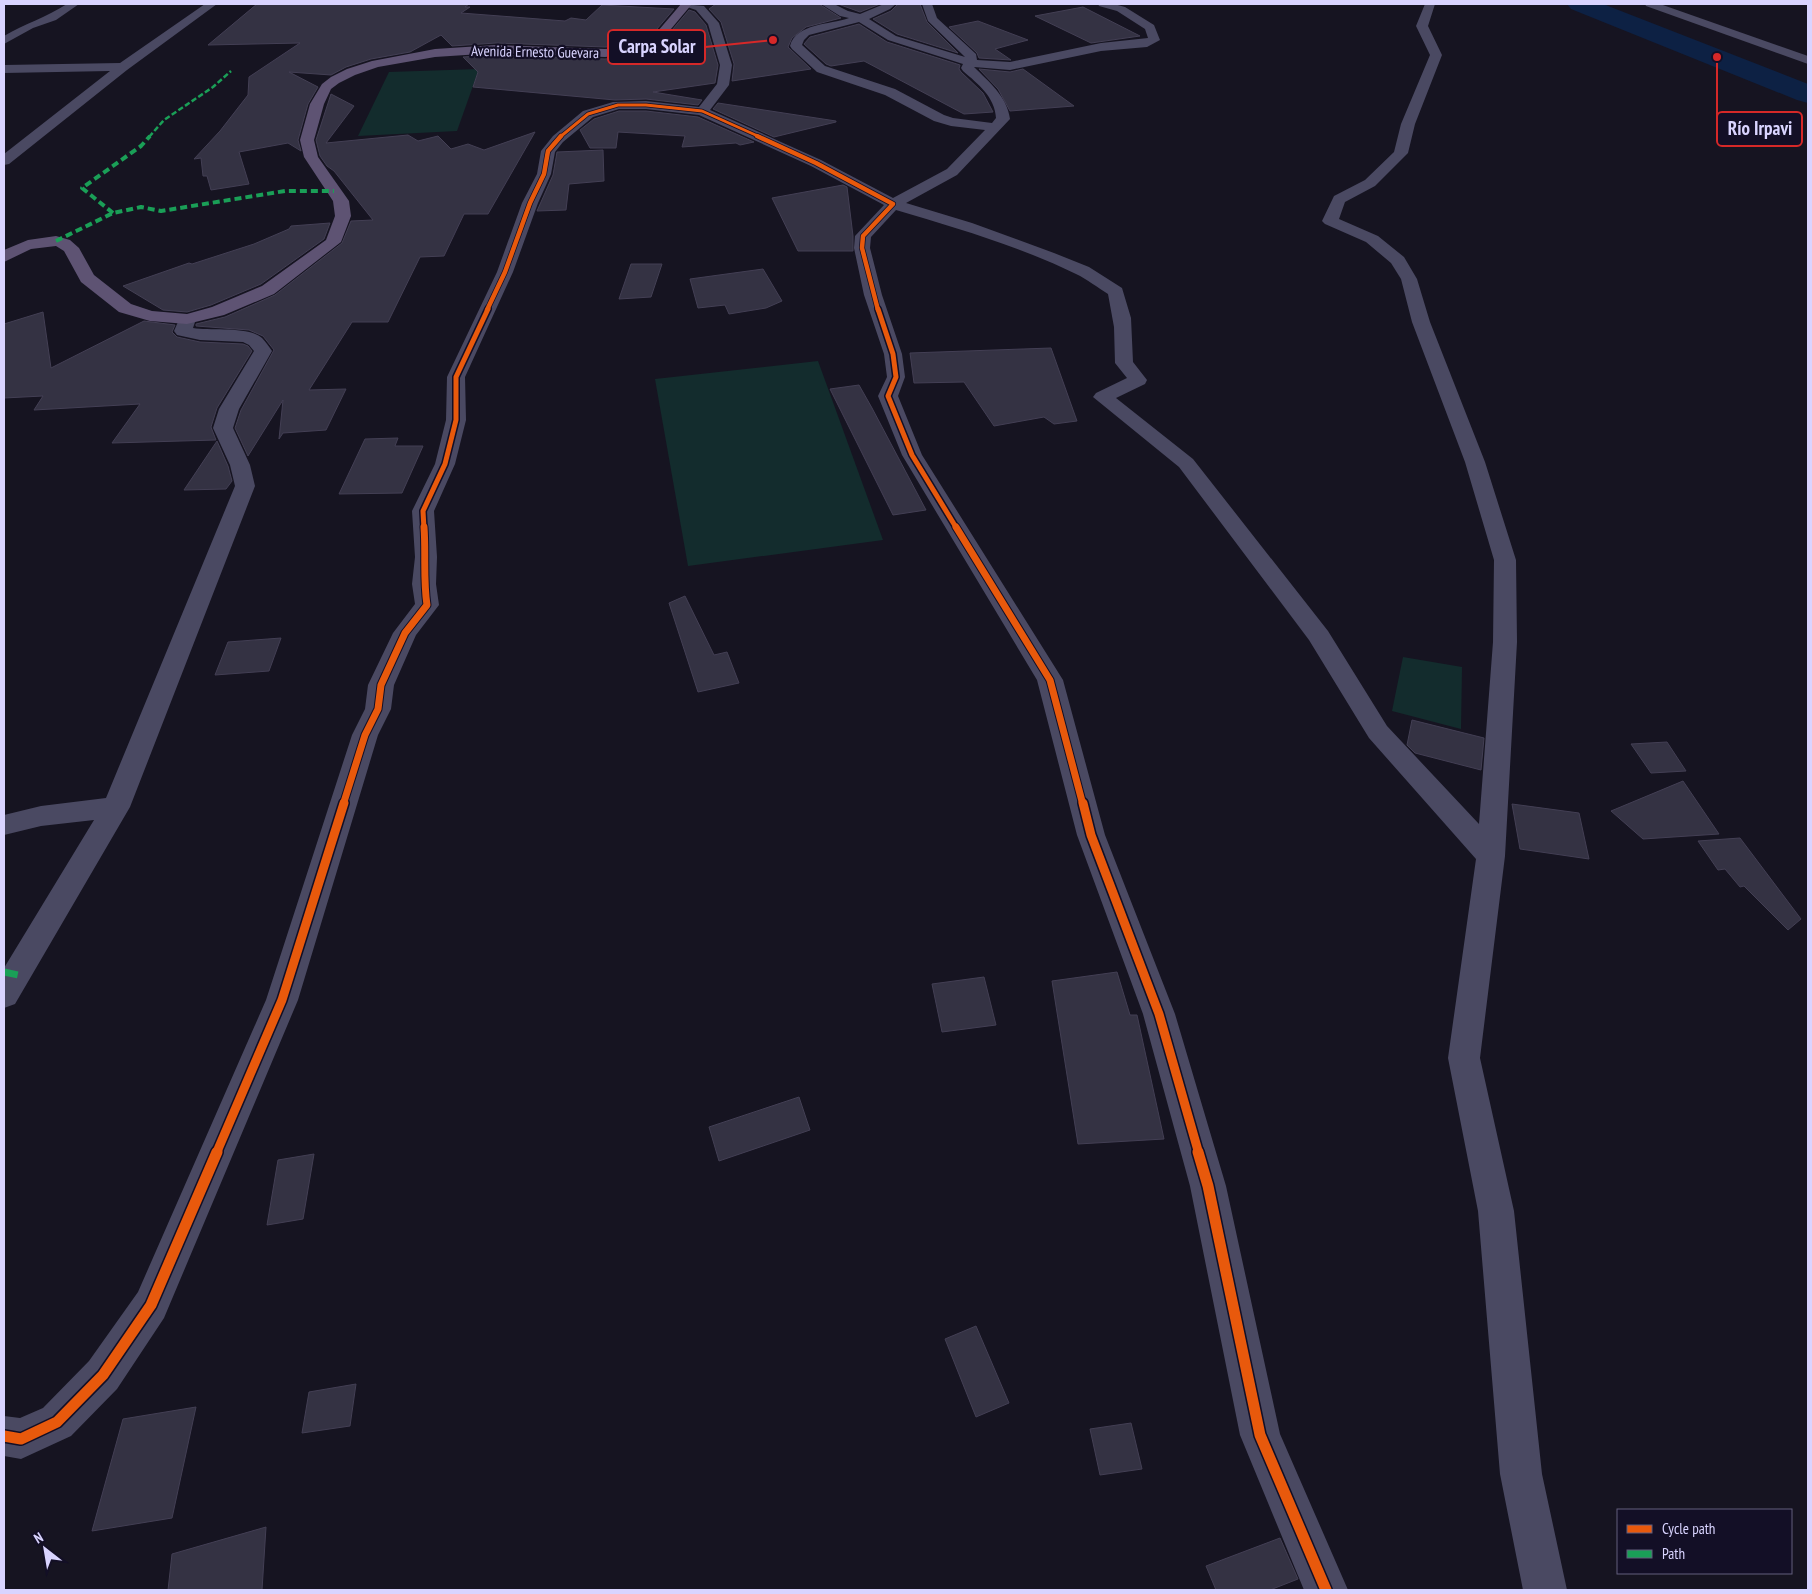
<svg xmlns="http://www.w3.org/2000/svg" width="1812" height="1594" font-family="'PT Sans Narrow',sans-serif">
<style>
.green{fill:#132c2d}
.lines{fill:none;stroke-linecap:round;stroke-linejoin:round}
.river{fill:#0d2144;fill-rule:evenodd}
.building{fill:#343243;stroke:#433f54}
.minor{fill:#4a4962;fill-rule:evenodd}
.major{fill:#5e5373;fill-rule:evenodd}
.quiet-far2{stroke:#1a9f57;stroke-width:2.5;stroke-dasharray:5.5 2.5;stroke-linecap:butt}
.quiet-far1{stroke:#1a9f57;stroke-width:4;stroke-dasharray:7 4;stroke-linecap:butt}
.quiet{stroke:#1a9f57;stroke-width:7;stroke-dasharray:14 7;stroke-linecap:butt}
.cycleway-far5-casing{stroke:#130f26;stroke-width:4.5}
.cycleway-far4-casing{stroke:#130f26;stroke-width:6}
.cycleway-far3-casing{stroke:#130f26;stroke-width:8}
.cycleway-far2-casing{stroke:#130f26;stroke-width:9}
.cycleway-far1-casing{stroke:#130f26;stroke-width:12}
.cycleway-casing{stroke:#130f26;stroke-width:14}
.cycleway-far5{stroke:#e8590c;stroke-width:3}
.cycleway-far4{stroke:#e8590c;stroke-width:4.5}
.cycleway-far3{stroke:#e8590c;stroke-width:5}
.cycleway-far2{stroke:#e8590c;stroke-width:7}
.cycleway-far1{stroke:#e8590c;stroke-width:9}
.cycleway{stroke:#e8590c;stroke-width:11}
.labels{text-anchor:middle;stroke-width:4.5;stroke-linejoin:round;paint-order:stroke}
.far-street-label{font-size:15px;fill:#d9d4ff;stroke:#130f26}
.leader{fill:none;stroke:#d62828;stroke-width:2}
.callout-dot{fill:#d62828;stroke:#130f26;stroke-width:2}
.callout{fill:#130f26;stroke:#d62828;stroke-width:2}
.callout-label{font-size:19px;text-anchor:middle;font-weight:bold;fill:#d9d4ff}
</style>
<rect width="100%" height="100%" fill="#161421"/>
<g class="green">
<polygon points="479,69 457,131 358,136 389,72"/>
<polygon points="818,361 883,540 688,566 655,379"/>
<polygon points="1403,657 1462,667 1461,729 1392,711"/>
</g>
<g class="lines">
<polygon class="river" points="1567,4 1603,4 1808,84 1808,103 1797,100 1571,9"/>
</g>
<g class="building">
<polygon points="257,4 469,4 465,7 470,7 461,13 565,21 571,18 586,20 602,5 674,9 651,36 633,45 605,47 496,43 452,46 441,35 410,52 371,59 346,67 331,75 289,72 318,87 308,104 298,140 301,151 288,143 239,152 249,184 211,190 207,176 203,176 201,158 194,159 220,131 248,95 249,77 300,43 208,45"/>
<polygon points="716,4 819,4 841,18 806,27 792,38 788,47 811,69 732,81 734,64 721,22 709,9"/>
<polygon points="838,4 880,4 860,12"/>
<polygon points="898,4 920,4 927,22 958,53 897,34 873,19 891,11"/>
<polygon points="1083,7 1140,36 1091,43 1035,16"/>
<polygon points="689,10 695,12 706,25 718,65 715,83 653,92 702,100 698,105 646,99 615,100 473,87 478,72 463,57 496,55 605,59 636,56 661,43"/>
<polygon points="978,21 1028,40 995,49 1011,60 979,58 977,53 949,27"/>
<polygon points="859,24 887,42 960,65 959,69 961,72 983,93 993,112 964,114 864,61 831,66 826,64 804,44 810,37"/>
<polygon points="979,69 1010,72 1023,69 1074,106 1010,111 998,89"/>
<polygon points="331,94 354,106 326,143 408,135 418,141 438,136 451,149 468,144 484,150 535,132 488,214 464,214 444,256 420,257 388,322 352,322 309,390 346,389 326,430 283,433 279,439 283,400 248,456 235,428 241,410 274,350 263,336 249,330 196,326 196,324 225,317 275,295 342,243 351,221 373,220 334,171 327,166 320,156 316,140"/>
<polygon points="718,103 836,121 836,122 774,137 713,109"/>
<polygon points="619,111 646,111 698,117 754,142 740,145 736,143 682,147 685,136 618,132 616,148 590,148 580,130 594,119"/>
<polygon points="603,150 604,181 569,184 566,210 537,211 553,175 557,152"/>
<polygon points="843,185 847,187 853,236 853,251 798,251 772,198"/>
<polygon points="330,223 324,239 261,284 211,305 187,312 163,310 123,286 189,263 192,264 254,244 289,229 291,226"/>
<polygon points="631,264 662,264 651,297 619,299"/>
<polygon points="763,269 782,301 766,308 729,314 725,305 698,308 690,279"/>
<polygon points="43,312 51,368 144,321 175,325 172,332 177,337 200,342 243,344 248,346 252,351 217,408 211,427 216,440 112,443 140,404 34,410 43,396 4,398 4,324"/>
<polygon points="1051,348 1077,421 1054,424 1044,417 994,426 964,382 914,383 910,353"/>
<polygon points="859,385 872,408 926,510 893,515 830,389"/>
<polygon points="398,438 395,446 423,446 402,493 339,494 365,439"/>
<polygon points="217,441 228,466 232,481 226,489 184,490"/>
<polygon points="685,596 714,655 727,652 739,683 698,692 669,603"/>
<polygon points="281,638 269,671 215,675 228,642"/>
<polygon points="1412,720 1484,738 1481,770 1415,753 1407,745"/>
<polygon points="1667,742 1686,771 1651,773 1631,744"/>
<polygon points="1683,781 1719,834 1643,839 1611,811"/>
<polygon points="1512,804 1579,813 1589,859 1520,849"/>
<polygon points="1740,838 1801,919 1788,930 1744,886 1740,887 1725,869 1718,870 1698,841"/>
<polygon points="1117,972 1130,1015 1137,1015 1164,1139 1078,1144 1052,981"/>
<polygon points="984,977 996,1025 942,1032 932,984"/>
<polygon points="799,1097 810,1130 719,1161 709,1127"/>
<polygon points="314,1154 303,1219 267,1225 278,1160"/>
<polygon points="976,1326 1009,1403 976,1417 945,1339"/>
<polygon points="356,1384 350,1426 302,1433 309,1392"/>
<polygon points="196,1407 172,1518 92,1531 123,1419"/>
<polygon points="1131,1423 1142,1469 1100,1475 1090,1429"/>
<polygon points="266,1527 262,1590 168,1590 172,1554"/>
<polygon points="1280,1538 1298,1579 1270,1590 1216,1590 1206,1566"/>
</g>
<g class="lines">
<g class="minor">
<path d="M 67,4 L 79,4 L 56,20 L 33,28 L 4,44 L 4,36 C 24,24 47,17 67,4 Z"/>
<polygon points="205,4 217,4 127,70 9,164 4,165 4,154 110,71 4,73 4,65 120,63"/>
<path d="M 683,4 L 704,6 L 719,23 L 732,65 L 729,85 L 710,110 L 821,160 L 893,198 L 947,169 L 985,130 L 951,126 L 934,121 L 885,95 L 817,72 L 792,49 L 790,46 C 796,23 830,25 849,18 L 840,16 L 821,4 L 834,4 L 848,11 L 860,14 L 884,4 L 896,4 L 890,9 L 869,19 L 896,36 L 965,57 L 928,21 L 922,4 L 932,4 L 937,18 L 976,54 L 977,60 L 1010,62 L 1101,43 L 1148,38 L 1145,29 L 1117,11 L 1099,6 L 1098,4 L 1114,4 L 1125,7 L 1154,25 L 1160,40 L 1147,47 L 1101,51 L 1010,70 L 974,67 C 989,82 1007,96 1010,119 L 957,175 L 906,203 L 972,223 L 1054,253 L 1089,267 L 1122,288 L 1131,318 L 1133,362 L 1147,380 L 1145,384 L 1116,398 L 1193,459 L 1328,631 L 1387,726 L 1479,824 L 1493,642 L 1494,560 L 1465,462 L 1412,322 L 1401,279 L 1391,263 L 1366,242 L 1325,224 L 1322,221 L 1334,196 L 1365,180 L 1394,152 L 1401,124 L 1430,55 L 1416,26 L 1425,4 L 1435,4 L 1428,26 L 1442,55 L 1415,124 L 1408,153 L 1375,186 L 1345,202 L 1339,219 L 1378,236 L 1404,257 L 1417,279 L 1430,322 L 1485,462 L 1516,560 L 1517,642 L 1505,856 L 1480,1058 L 1514,1211 L 1542,1474 L 1567,1590 L 1523,1590 L 1500,1474 L 1478,1211 L 1448,1058 L 1476,859 L 1369,738 L 1309,640 L 1179,467 L 1093,397 L 1096,393 L 1127,378 L 1115,363 L 1114,327 L 1108,294 C 1098,288 1087,279 1076,274 C 1019,246 956,228 896,210 L 871,237 L 870,248 L 882,295 L 902,354 L 905,377 L 898,396 L 922,455 L 1063,680 L 1105,835 L 1175,1014 L 1226,1186 L 1280,1434 L 1348,1590 L 1304,1590 L 1240,1435 L 1190,1186 L 1143,1014 L 1077,835 L 1037,680 L 902,455 L 878,396 L 887,377 L 884,354 L 864,295 L 854,248 L 855,236 L 884,205 L 811,166 L 699,115 L 646,109 L 619,109 L 593,117 L 563,142 L 555,152 L 551,174 L 538,203 L 513,272 L 465,377 L 466,420 L 455,464 L 434,511 L 437,557 L 436,584 L 439,605 L 416,635 L 394,685 L 391,709 L 378,735 L 298,1000 L 164,1318 L 117,1389 L 71,1436 L 21,1459 L 4,1456 L 4,1416 L 20,1418 L 43,1408 L 89,1361 L 138,1292 L 266,1000 L 352,735 L 365,709 L 368,685 L 393,633 L 415,604 L 412,584 L 415,557 L 412,511 L 435,464 L 446,420 L 447,377 L 497,272 L 522,203 L 537,174 L 541,151 L 553,136 L 583,111 L 613,102 L 646,101 L 699,107 L 717,84 L 720,65 L 708,24 L 696,10 L 684,6 ZM 859,22 L 888,40 L 963,64 L 961,68 L 963,71 C 978,84 995,97 996,118 L 992,123 L 953,118 L 944,115 L 895,89 L 825,66 L 802,45 L 804,40 L 809,35 Z"/>
<polygon points="1645,4 1660,4 1808,56 1808,64 1646,6"/>
<path d="M 187,314 L 193,315 L 196,319 L 193,328 C 211,331 249,326 262,338 C 266,342 269,347 272,351 L 239,409 L 233,428 L 250,465 L 255,486 L 130,807 L 15,1004 L 4,1008 L 4,968 L 94,820 L 41,826 L 4,835 L 4,815 L 41,806 L 106,798 L 235,486 L 230,465 L 213,428 L 219,409 L 254,351 L 249,345 L 243,342 L 200,340 L 177,335 L 174,331 L 181,315 Z"/>
</g>
<polygon class="major" points="681,4 692,4 660,42 636,54 605,57 496,53 435,57 378,67 355,75 339,83 331,89 324,104 314,140 318,157 349,201 351,216 341,242 274,294 224,315 187,324 150,321 119,312 81,282 64,251 56,246 31,249 4,262 4,250 28,240 56,236 70,240 79,248 94,275 131,304 152,311 187,314 212,307 262,286 326,240 335,216 333,201 304,157 300,140 310,104 322,84 331,77 347,69 372,61 435,49 496,45 605,49 633,47 652,38"/>
<polyline class="quiet-far2" points="149,137 164,120 213,87 231,71"/>
<g class="quiet-far1">
<polyline points="113,213 82,188 141,146 150,136"/>
<polyline points="56,241 113,213 141,207 161,211 285,191 334,191"/>
</g>
<polyline class="quiet" points="4,972 18,975"/>
<g class="cycleway-far5-casing">
<polyline id="cycleway-far5" points="560,137 588,114 618,105 646,105 702,111 760,137"/>
</g>
<g class="cycleway-far4-casing">
<g id="cycleway-far4">
<polyline points="757,136 816,163 893,204 863,236 862,248 878,310"/>
<polyline points="487,310 505,272 530,203 544,174 548,151 561,136"/>
</g>
</g>
<g class="cycleway-far3-casing">
<g id="cycleway-far3">
<polyline points="878,309 893,354 896,377 888,396 912,455 957,529"/>
<polyline points="424,529 423,511 445,464 456,420 456,377 488,309"/>
</g>
</g>
<g class="cycleway-far2-casing">
<g id="cycleway-far2">
<polyline points="956,527 1050,680 1083,805"/>
<path d="M 343,805 L 365,735 L 378,709 L 381,685 L 405,633 L 427,605 C 423,579 426,553 424,527"/>
</g>
</g>
<g class="cycleway-far1-casing">
<g id="cycleway-far1">
<polyline points="1083,803 1091,835 1159,1014 1199,1154"/>
<polyline points="216,1154 282,1000 344,803"/>
</g>
</g>
<g class="cycleway-casing">
<g id="cycleway">
<polyline points="1198,1152 1208,1186 1260,1435 1326,1590"/>
<polyline points="4,1436 21,1439 57,1422 103,1375 151,1305 217,1152"/>
</g>
</g>
<use href="#cycleway-far5" class="cycleway-far5"/>
<use href="#cycleway-far4" class="cycleway-far4"/>
<use href="#cycleway-far3" class="cycleway-far3"/>
<use href="#cycleway-far2" class="cycleway-far2"/>
<use href="#cycleway-far1" class="cycleway-far1"/>
<use href="#cycleway" class="cycleway"/>
</g>
<g class="labels">
<g class="far-street-label">
<text transform="translate(535 52) rotate(1)" y="5">Avenida Ernesto Guevara</text>
</g>
</g>
<path class="leader" d="M773 40L705 47M1717 57L1717 129"/>
<g class="callout-dot">
<circle cx="773" cy="40" r="5"/>
<circle cx="1717" cy="57" r="5"/>
</g>
<g class="callout">
<rect x="608" y="30" width="97" height="34" rx="5"/>
<rect x="1717" y="112" width="85" height="34" rx="5"/>
</g>
<g class="callout-label">
<text x="657" y="53">Carpa Solar</text>
<text x="1760" y="135">Río Irpavi</text>
</g>
<rect width="1812" height="1594" fill="none" stroke="#d9d4ff" stroke-width="10"/>
<rect x="1617" y="1509" width="175" height="65" fill="#130f26" stroke="#625e7d"/>
<rect x="1627" y="1525" width="25" height="8" fill="#e8590c" stroke="#625e7d"/>
<text x="1662" y="1534" font-size="15" fill="#d9d4ff">Cycle path</text>
<rect x="1627" y="1550" width="25" height="8" fill="#1a9f57" stroke="#625e7d"/>
<text x="1662" y="1559" font-size="15" fill="#d9d4ff">Path</text>
<g transform="translate(45 1549) rotate(329)" stroke="#130f26" stroke-width="4" paint-order="stroke">
<path d="M0-4L9 19L0 12L-9 19Z" fill="#d9d4ff"/>
<text y="-8" font-size="14" font-weight="bold" text-anchor="middle" fill="#d9d4ff">N</text>
</g>
</svg>
